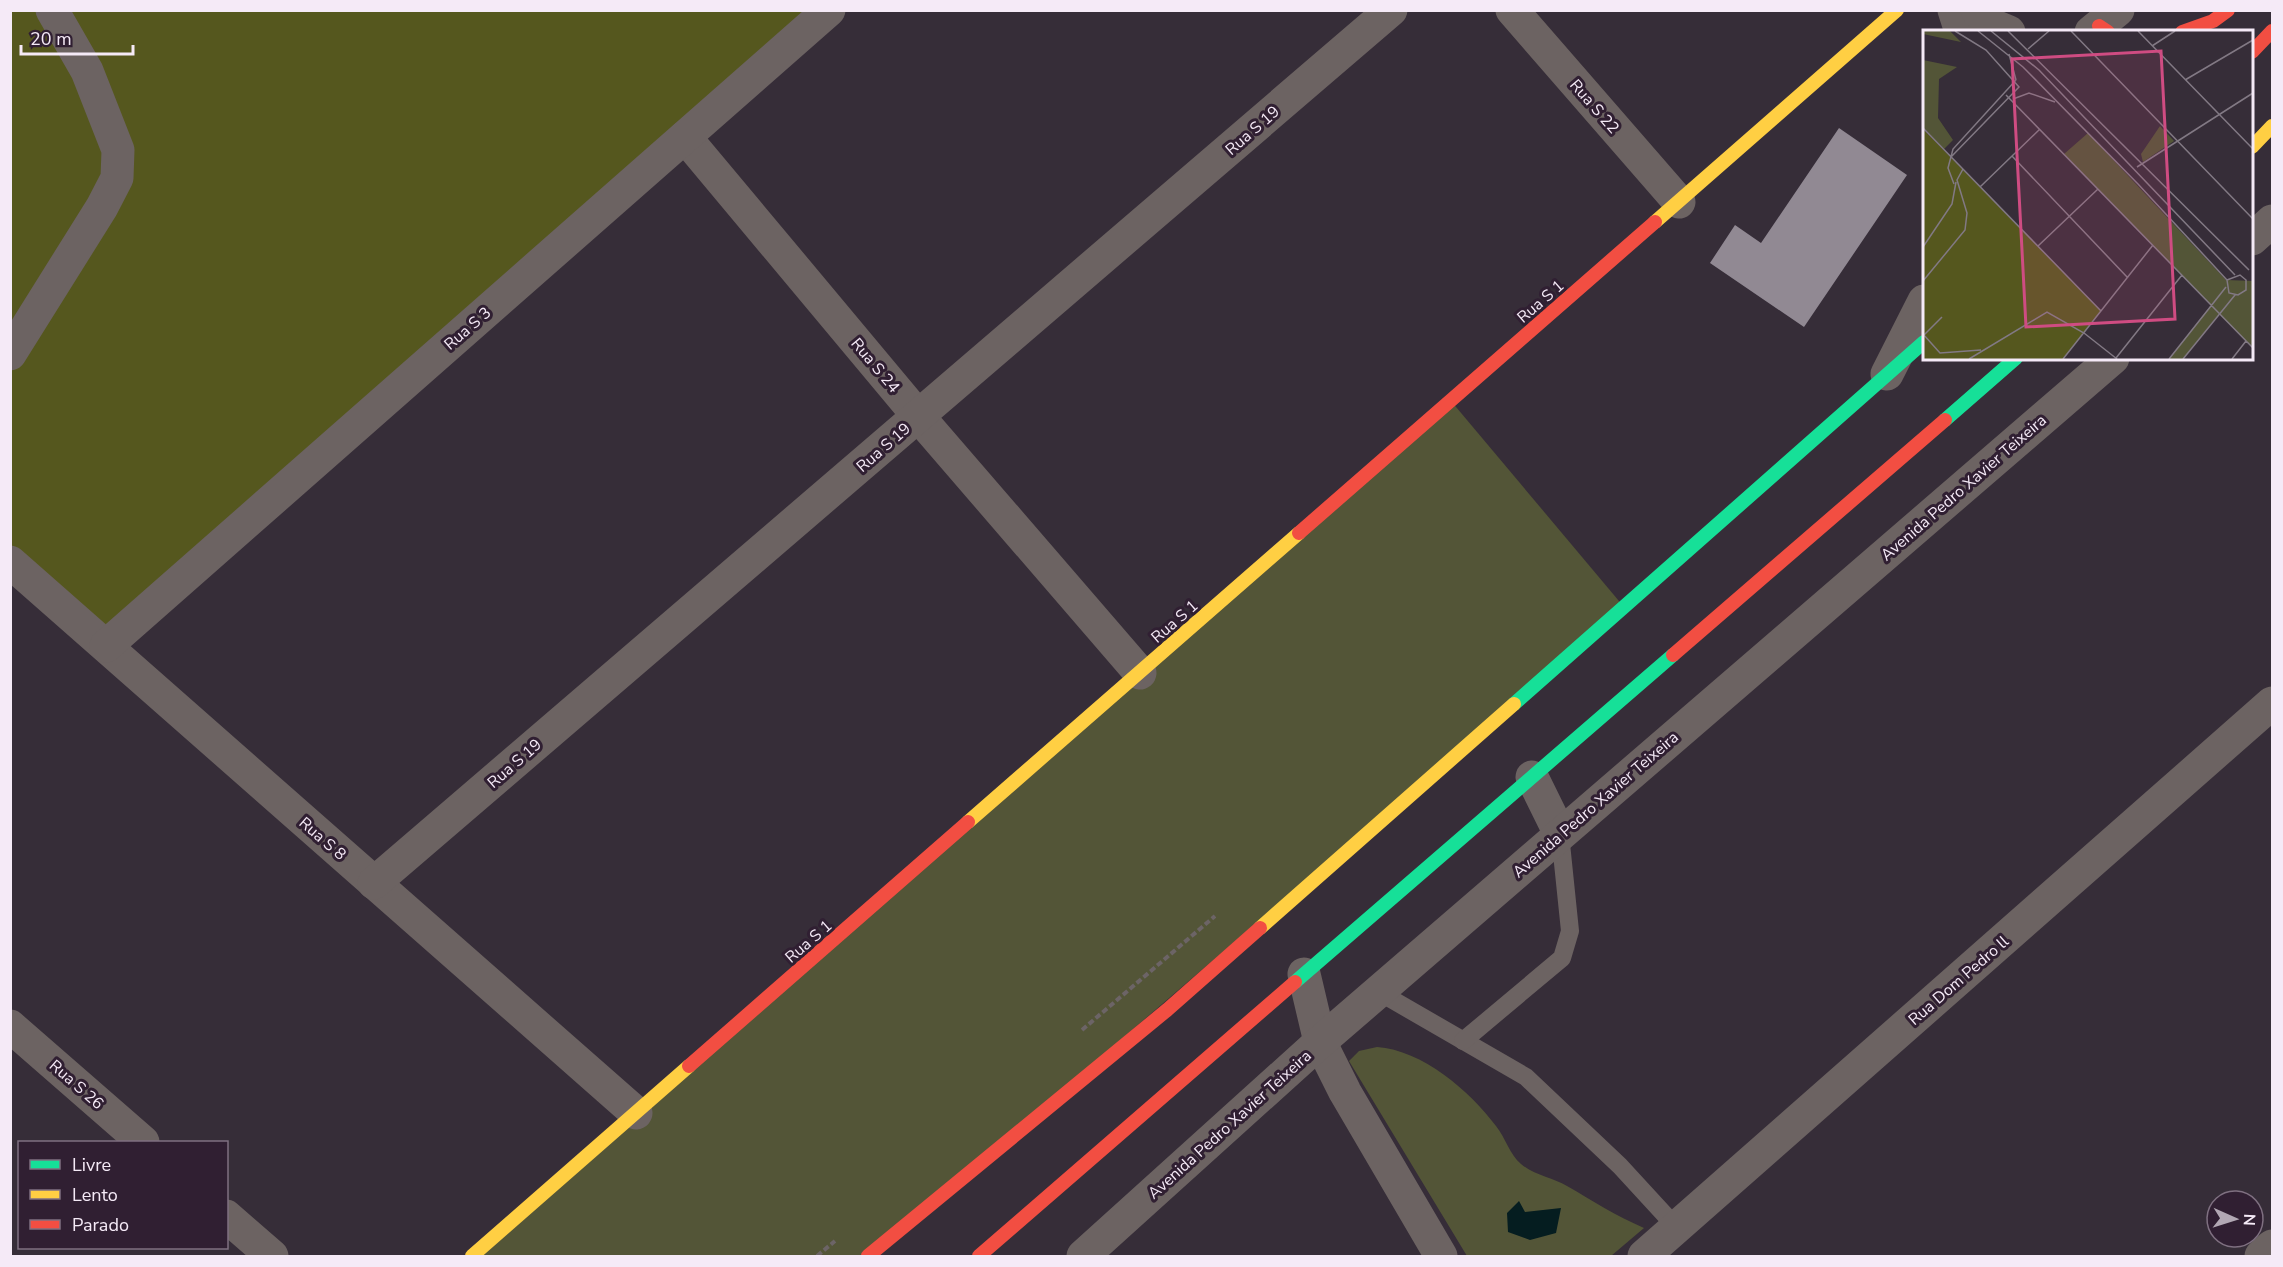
<svg xmlns="http://www.w3.org/2000/svg" width="2283" height="1267" font-family="'Nunito Sans',sans-serif">
<style>
.green{fill:#535537}
.forest{fill:#55571e}
.water{fill:#051d20}
.building{fill:#918993}
.lines{fill:none;stroke-linecap:round;stroke-linejoin:round}
.path{stroke:#6c6466;stroke-width:4;stroke-dasharray:6 3;stroke-linecap:butt}
.lane{stroke:#6c6362;stroke-width:18}
.street{stroke:#6c6362;stroke-width:33}
.fast{stroke:#16e098;stroke-width:14}
.slow{stroke:#ffcf43;stroke-width:14}
.jam{stroke:#f24e42;stroke-width:14}
.labels{text-anchor:middle;stroke-width:6;stroke-linejoin:round;paint-order:stroke}
.street-label{font-size:16px;fill:#f5eaf7;stroke:#301f32}
.inset-road{fill:none;stroke:#827984;stroke-width:1.5}
.view{fill:#cf4c82;fill-opacity:0.15;stroke:#cf4c82;stroke-width:3}
.inset-edge{fill:none;stroke:#f5eaf7;stroke-width:3}
</style>
<rect width="100%" height="100%" fill="#362d38"/>
<g class="green">
<polygon points="1451,401 1624,607 869,1256 472,1256"/>
<path d="M 1377,1047 C 1422,1050 1470,1091 1496,1126 C 1505,1137 1510,1155 1521,1164 C 1534,1175 1553,1178 1567,1186 C 1593,1201 1616,1216 1644,1228 L 1611,1256 L 1467,1256 L 1349,1061 L 1359,1051 Z"/>
</g>
<polygon class="forest" points="11,11 829,11 106,646 11,562"/>
<polygon class="water" points="1519,1201 1525,1212 1561,1208 1556,1233 1530,1240 1508,1232 1507,1213"/>
<polygon class="building" points="1839,128 1907,175 1804,327 1710,263 1735,225 1761,243"/>
<g class="lines">
<g class="path">
<polyline points="1082,1030 1215,916"/>
<polyline points="817,1256 835,1241"/>
</g>
<g class="lane">
<polyline points="1379,992 1526,1077 1620,1166 1677,1228"/>
<polyline points="1463,1041 1562,958 1570,931 1560,834"/>
</g>
<g class="street">
<polyline points="1512,10 1679,202"/>
<polyline points="1954,10 1961,32"/>
<polyline points="1977,10 1990,24 2009,32"/>
<polyline points="2091,32 2118,10"/>
<polyline points="685,137 919,417 1140,673"/>
<polyline points="2252,239 2272,221"/>
<polyline points="10,354 102,207 117,178 118,150 87,71 52,10"/>
<polyline points="1887,374 1924,301"/>
<polyline points="10,562 636,1113"/>
<polyline points="106,646 829,10"/>
<polyline points="1532,777 1560,834"/>
<polyline points="374,883 1391,10"/>
<polyline points="1304,974 1320,1042 1345,1092 1441,1256"/>
<polyline points="10,1026 143,1142"/>
<polyline points="226,1216 272,1256"/>
<polyline points="1083,1256 1320,1042 2113,358"/>
<polyline points="1644,1256 2272,703"/>
<polyline points="2261,1256 2272,1246"/>
</g>
<g class="fast">
<polyline points="1945,420 2016,358"/>
<polyline points="1514,704 1924,342"/>
<polyline points="1295,982 1673,655"/>
</g>
<g class="slow">
<polyline points="2252,147 2272,126"/>
<polyline points="1655,222 1897,10"/>
<polyline points="968,822 1299,533"/>
<polyline points="1260,928 1514,704"/>
<polyline points="472,1256 689,1066"/>
</g>
<g class="jam">
<polyline points="2099,26 2108,32"/>
<polyline points="2182,32 2213,21 2228,10"/>
<polyline points="2252,52 2272,31"/>
<polyline points="1299,533 1655,222"/>
<polyline points="1673,655 1945,420"/>
<polyline points="689,1066 968,822"/>
<polyline points="868,1256 1167,1010 1260,928"/>
<polyline points="979,1256 1295,982"/>
</g>
</g>
<g class="labels">
<g class="street-label">
<text transform="translate(1595 106) rotate(49)" y="6">Rua S 22</text>
<text transform="translate(1252 130) rotate(-41)" y="6">Rua S 19</text>
<text transform="translate(1540 301) rotate(-41)" y="6">Rua S 1</text>
<text transform="translate(467 328) rotate(-41)" y="6">Rua S 3</text>
<text transform="translate(876 365) rotate(50)" y="6">Rua S 24</text>
<text transform="translate(883 447) rotate(-41)" y="6">Rua S 19</text>
<text transform="translate(1963 487) rotate(-41)" y="6">Avenida Pedro Xavier Teixeira</text>
<text transform="translate(1174 621) rotate(-41)" y="6">Rua S 1</text>
<text transform="translate(514 763) rotate(-41)" y="6">Rua S 19</text>
<text transform="translate(1595 804) rotate(-41)" y="6">Avenida Pedro Xavier Teixeira</text>
<text transform="translate(323 838) rotate(41)" y="6">Rua S 8</text>
<text transform="translate(808 941) rotate(-41)" y="6">Rua S 1</text>
<text transform="translate(1958 980) rotate(-41)" y="6">Rua Dom Pedro ll</text>
<text transform="translate(77 1084) rotate(41)" y="6">Rua S 26</text>
<text transform="translate(1229 1124) rotate(-42)" y="6">Avenida Pedro Xavier Teixeira</text>
</g>
</g>
<g transform="translate(1923 30)">
<rect width="330" height="330" fill="#362d38"/>
<path d="M 0,1 L 27,1 L 38,12 L 0,4 ZM 0,30 L 34,37 L 16,49 L 15,88 L 30,110 L 21,119 L 0,98 ZM 237,96 L 251,111 L 220,132 L 218,124 ZM 165,103 L 303,250 L 330,251 L 330,318 L 296,284 L 260,329 L 246,329 L 288,275 L 141,124 Z" fill="#535537"/>
<path d="M 0,99 L 178,281 L 140,329 L 0,329 Z" fill="#55571e"/>
<path class="inset-road" d="M 55,1 L 100,37 L 215,154 L 304,250 L 306,263 L 315,265 L 323,260 L 323,250 L 317,245 L 304,250M 68,1 L 116,40 L 312,245M 85,1 L 326,240M 148,1 L 330,189M 215,1 L 330,119M 229,16 L 252,1M 105,19 L 126,1M 86,24 L 93,50M 262,50 L 330,10M 83,65 L 330,318M 90,69 L 106,63 L 132,72M 0,98 L 178,281M 89,126 L 205,248M 28,127 L 96,57 L 63,20 L 32,1M 214,137 L 330,63M 31,154 L 25,138 L 30,119 L 93,50M 57,157 L 117,99M 115,216 L 175,159M 0,217 L 29,174 L 33,152M 0,251 L 42,200 L 44,183 L 34,150 L 40,139M 0,304 L 17,323 L 58,320M 1,305 L 19,287M 193,328 L 259,245M 46,329 L 124,282 L 161,303 L 194,329M 140,329 L 230,215M 246,329 L 303,257M 260,329 L 312,265M 309,329 L 323,311"/>
<path class="view" d="M 238,21 L 252,289 L 103,297 L 89,29 Z"/>
<rect width="330" height="330" class="inset-edge"/>
</g>
<rect width="2283" height="1267" fill="none" stroke="#f5eaf7" stroke-width="24"/>
<rect x="18" y="1141" width="210" height="108" fill="#301f32" stroke="#7f7081" stroke-width="1.5"/>
<rect x="30" y="1160" width="30" height="9" fill="#16e098" stroke="#7f7081" stroke-width="1.5"/>
<text x="72" y="1171" font-size="18" fill="#f5eaf7">Livre</text>
<rect x="30" y="1190" width="30" height="9" fill="#ffcf43" stroke="#7f7081" stroke-width="1.5"/>
<text x="72" y="1201" font-size="18" fill="#f5eaf7">Lento</text>
<rect x="30" y="1220" width="30" height="9" fill="#f24e42" stroke="#7f7081" stroke-width="1.5"/>
<text x="72" y="1231" font-size="18" fill="#f5eaf7">Parado</text>
<g transform="translate(2235 1219) rotate(93)"><circle r="28" fill="#301f32" stroke="#7f7081" stroke-width="1.5"/>
<path d="M0-4.5L10 22L0 15L-10 22Z" fill="#b2a8b4"/>
<text y="-9" font-size="16" font-weight="bold" text-anchor="middle" fill="#f5eaf7">N</text>
</g>
<path d="M21 45v9h112v-9" fill="none" stroke="#f5eaf7" stroke-width="3"/>
<text x="30" y="45" font-size="18" fill="#f5eaf7" stroke="#301f32" stroke-width="4.5" paint-order="stroke">20 m</text>
</svg>
